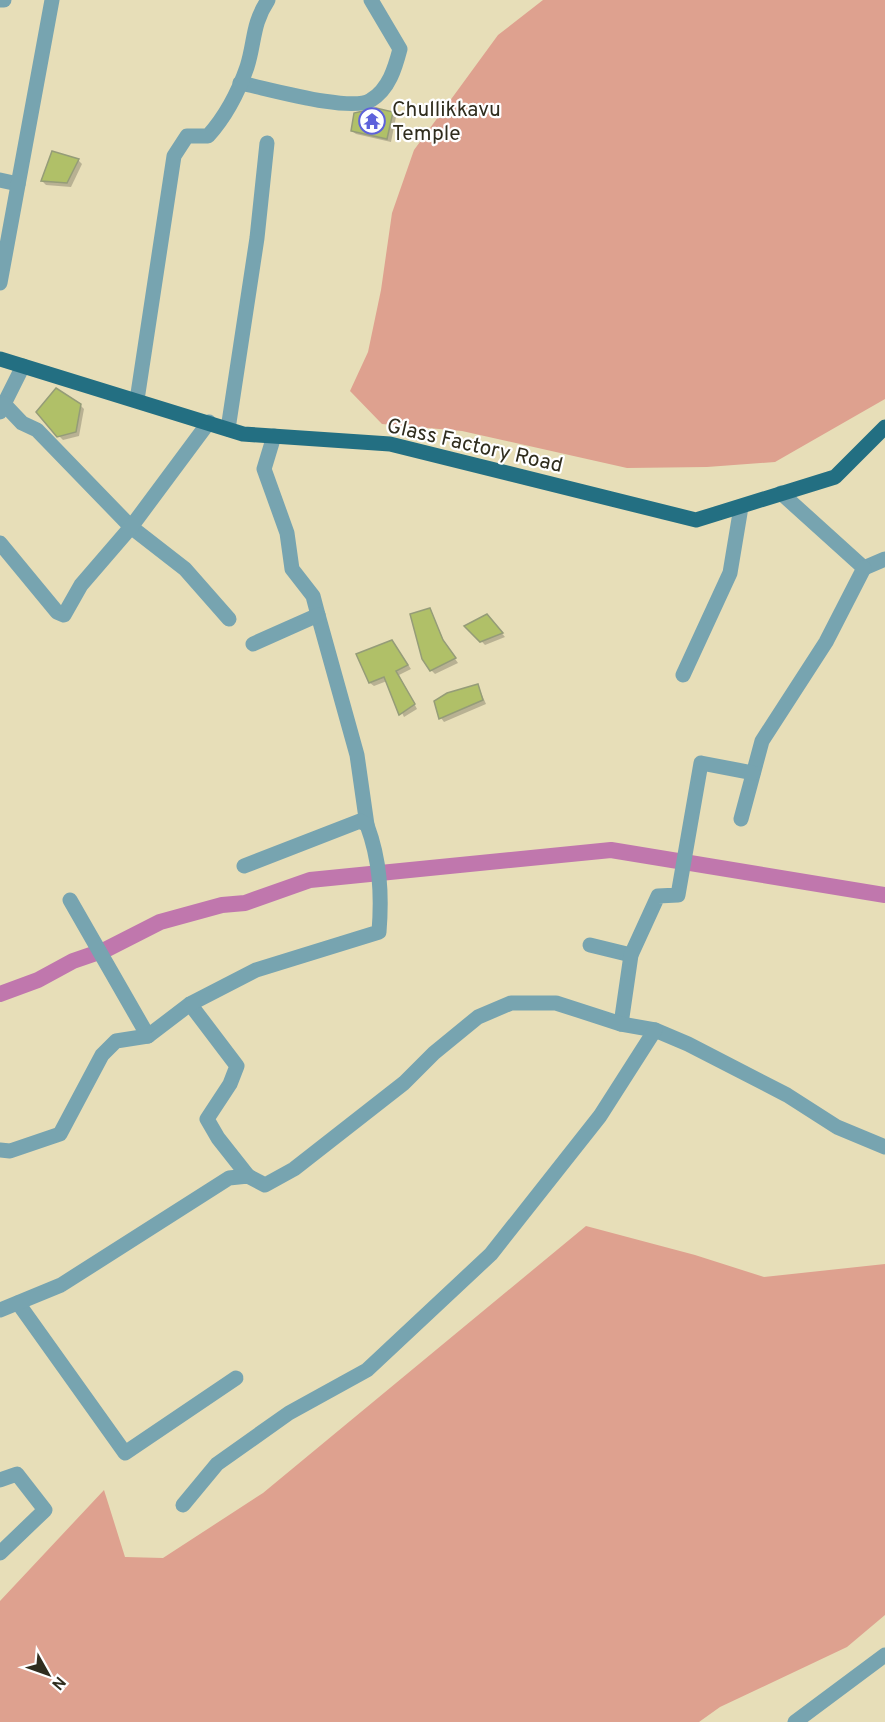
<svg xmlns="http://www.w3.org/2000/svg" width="885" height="1722" font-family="Overpass,sans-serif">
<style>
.green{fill:#dea18f}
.shadow{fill:#0003}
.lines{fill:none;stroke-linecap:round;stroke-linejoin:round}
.canal{stroke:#c077ad;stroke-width:16}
.building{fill:#b0c068;stroke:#959c78;stroke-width:1.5}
.minor{stroke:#77a4b0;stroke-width:15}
.major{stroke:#236f82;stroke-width:15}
.labels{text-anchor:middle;stroke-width:4.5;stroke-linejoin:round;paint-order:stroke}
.poi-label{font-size:21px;fill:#302d1e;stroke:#fff;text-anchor:start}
.street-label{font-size:21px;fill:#302d1e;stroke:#fff}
</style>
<rect width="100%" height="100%" fill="#e7deb8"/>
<g class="green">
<polygon points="543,0 885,0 885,399 775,462 707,467 627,468 462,431 382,424 350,391 368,352 381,290 392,213 414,150 498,35"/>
<polygon points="586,1226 695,1255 764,1277 885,1264 885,1615 847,1647 720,1707 699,1722 0,1722 0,1601 104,1490 125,1557 163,1558 263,1493"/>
</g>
<g class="shadow">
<polygon points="392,113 396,117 391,142 356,134 352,131"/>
<polygon points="78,160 82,164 71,187 46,185 42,181"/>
<polygon points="80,405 84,409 79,436 63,440 59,436"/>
<polygon points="430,609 446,646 458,663 435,674 431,670"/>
<polygon points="487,616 505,637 485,645 467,626"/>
<polygon points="395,645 411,669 399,675 417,709 404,717 387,681 374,686 370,683"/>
<polygon points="478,686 486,704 444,722 441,718"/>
</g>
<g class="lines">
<polyline class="canal" points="0,994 38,980 73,961 105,950 160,922 222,905 245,903 310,880 611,850 885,895"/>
</g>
<g class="building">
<polygon points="376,108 393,112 387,139 351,131 354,113"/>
<polygon points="52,151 79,159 67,183 41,181"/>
<polygon points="56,388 81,404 76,432 57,437 36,412"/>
<polygon points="430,608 443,640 456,658 430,671 422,659 410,614"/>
<polygon points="487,614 503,633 480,642 464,626"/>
<polygon points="392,640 408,665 396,671 415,704 399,715 384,677 369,683 356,654"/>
<polygon points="478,684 483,700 439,719 434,701 447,693"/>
</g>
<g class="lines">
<g class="minor">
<polyline points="0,0 4,0"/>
<path d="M 240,83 C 266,88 351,113 371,100 C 389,89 395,68 400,49 L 371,0"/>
<polyline points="0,180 18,184"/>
<polyline points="0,283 52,0"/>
<path d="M 137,400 L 174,156 L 187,136 L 208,136 C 226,116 238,93 247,67 C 255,42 252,24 268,0"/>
<polyline points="4,404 23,366"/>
<polyline points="0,412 4,404 22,423 37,430 131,527 185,569 229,619"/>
<polyline points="228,429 257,238 267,143"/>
<polyline points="274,436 264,469 287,533 292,569 313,596 318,615 357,755 367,825"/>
<polyline points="781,493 864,568 885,559"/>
<polyline points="0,543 57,612 64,615 81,585 131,527 209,422"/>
<polyline points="253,644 318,615"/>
<polyline points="683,675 730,573 741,507"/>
<polyline points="741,819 762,741 826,642 864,568"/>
<polyline points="70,900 148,1036"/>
<polyline points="590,945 631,955"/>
<polyline points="190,1004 237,1066 230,1084 207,1119 218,1138 248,1176"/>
<polyline points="621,1024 631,955 658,896 678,895 701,763 753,773"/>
<path d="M 0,1150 L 10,1151 L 60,1134 L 102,1055 L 116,1041 L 148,1036 L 190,1004 L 256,970 L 379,932 C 382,894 380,860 367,825 L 360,821 L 244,866"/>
<polyline points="18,1303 125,1453 236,1378"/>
<polyline points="0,1310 61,1285 229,1178 248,1176 265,1185 294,1169 404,1083 434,1053 478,1017 511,1003 556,1003 621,1024 655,1030 688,1044 787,1095 837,1127 885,1147"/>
<polyline points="0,1480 17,1474 45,1510 0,1553"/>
<polyline points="183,1505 217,1464 289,1413 367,1370 491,1254 600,1116 655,1030"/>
<polyline points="795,1722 885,1655"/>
</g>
<polyline class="major" points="0,359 243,434 390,444 696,520 835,477 885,427"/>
</g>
<defs>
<g id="temple-ring" transform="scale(1.35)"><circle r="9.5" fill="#fff" stroke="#5e62db" stroke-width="1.5"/><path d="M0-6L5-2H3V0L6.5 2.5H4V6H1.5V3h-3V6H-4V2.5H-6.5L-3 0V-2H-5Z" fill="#5e62db"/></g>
</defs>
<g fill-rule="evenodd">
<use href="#temple-ring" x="372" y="121"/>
</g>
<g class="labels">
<g class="poi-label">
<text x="392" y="116">Chullikkavu<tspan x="392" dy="24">Temple</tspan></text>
</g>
<g class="street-label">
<text transform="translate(475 445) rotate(13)" y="7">Glass Factory Road</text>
</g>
</g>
<g transform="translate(48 1674) rotate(130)" stroke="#ffffff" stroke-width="4.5" paint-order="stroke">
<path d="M0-4.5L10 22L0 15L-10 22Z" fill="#302d1e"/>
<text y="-9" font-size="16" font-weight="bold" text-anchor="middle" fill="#302d1e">N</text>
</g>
</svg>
